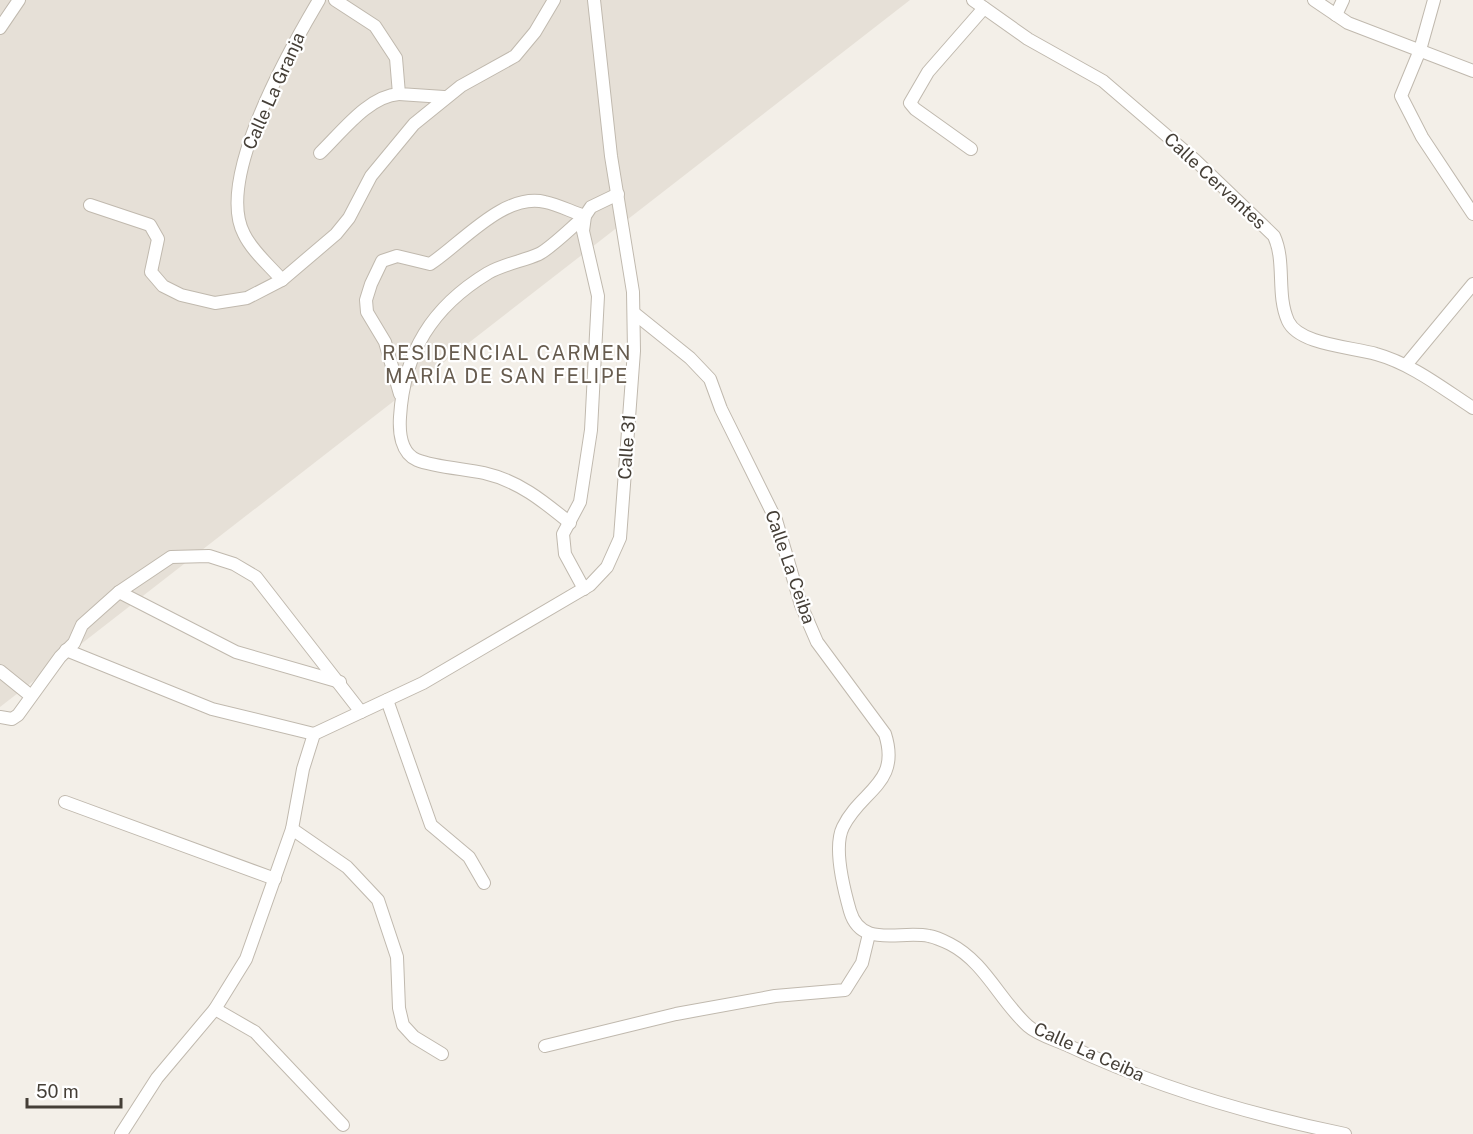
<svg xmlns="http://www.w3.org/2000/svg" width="1473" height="1134" font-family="'Public Sans',sans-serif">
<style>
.residential{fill:#e6e0d7}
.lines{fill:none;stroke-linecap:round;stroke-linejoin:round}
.minor-casing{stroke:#c0b9ae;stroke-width:14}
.minor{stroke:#fff;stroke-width:12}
.labels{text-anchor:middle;stroke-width:4.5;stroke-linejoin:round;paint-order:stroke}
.street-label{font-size:18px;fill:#453f37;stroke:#fff}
.neighbourhood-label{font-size:20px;letter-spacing:1.5px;fill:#675c4f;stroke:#fff}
</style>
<rect width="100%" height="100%" fill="#f3efe8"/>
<polygon class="residential" points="0,0 910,0 0,707"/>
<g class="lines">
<g class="minor-casing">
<g id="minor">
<polyline points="335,0 375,26 396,58 399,94 444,97"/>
<path d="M 973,0 L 1028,39 L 1103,81 L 1195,160 L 1274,236 C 1286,262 1276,294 1288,321 C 1299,345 1353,347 1376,354 C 1412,364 1442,388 1473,408"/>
<polyline points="1314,0 1348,23 1473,71"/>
<polyline points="1434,0 1420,50 1401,96 1422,137 1473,214"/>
<polyline points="1336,15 1343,0"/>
<polyline points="0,28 19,0"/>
<polyline points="971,149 915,109 910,103 928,72 984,8"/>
<path d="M 320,153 C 341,133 368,96 399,94"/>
<polyline points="90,205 150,225 158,239 151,272 163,286 181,295 215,303 247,298 282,280 336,234 349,218 371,176 414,124 461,86 515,56 535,32 554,0"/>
<path d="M 282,280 C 270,266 252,251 244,234 C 215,179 290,49 319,0"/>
<path d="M 634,313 L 690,358 L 710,379 L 721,409 L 776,520 L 801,605 L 817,642 L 885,734 C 901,784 861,790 843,827 C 833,847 844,890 850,911 C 861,949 900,930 929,936 C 935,937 944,941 950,944 C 985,962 1000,1001 1028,1026 C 1038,1035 1056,1040 1069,1046 C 1154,1086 1252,1115 1345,1134"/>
<polyline points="1406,365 1473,284"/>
<path d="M 400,394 L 385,342 L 367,312 L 366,300 L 371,284 L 382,261 L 397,256 L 430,264 C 461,244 504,192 545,202 C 559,205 572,212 585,216"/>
<path d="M 570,523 C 543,501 519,481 484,473 C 466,469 434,467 417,460 C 401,453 399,432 400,417 C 404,352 432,307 488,273 C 504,264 523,261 539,254 C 551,248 573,226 585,216"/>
<polyline points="584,589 565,554 563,534 580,502 591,430 598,296 583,231 585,216 591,207 618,194"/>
<polyline points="119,592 236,652 340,682"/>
<polyline points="66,650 212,709 314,734"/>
<polyline points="0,671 31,696"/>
<polyline points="387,700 431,825 469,857 484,883"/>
<polyline points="0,717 12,719 18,715 60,657 74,643 82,625 119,592 171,557 209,556 234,564 256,577 361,712"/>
<polyline points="65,802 275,879"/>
<polyline points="292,829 347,867 378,900 397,957 399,1008 403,1025 414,1037 442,1054"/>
<polyline points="215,1009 255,1032 343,1125"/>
<polyline points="545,1046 676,1014 775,996 845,990 862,963 869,934"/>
<polyline points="121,1134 157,1078 215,1009 246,959 292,829 303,769 314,734 423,683 590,585 607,567 620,538 634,351 633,292 611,156 594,0"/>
</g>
</g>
<use href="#minor" class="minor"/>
</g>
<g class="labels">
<g class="street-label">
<text transform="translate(274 91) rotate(-66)" y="6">Calle La Granja</text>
<text transform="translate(1215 181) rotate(43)" y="6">Calle Cervantes</text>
<text transform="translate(627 447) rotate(-86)" y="6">Calle 31</text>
<text transform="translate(790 567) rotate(71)" y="6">Calle La Ceiba</text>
<text transform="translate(1089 1052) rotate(24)" y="6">Calle La Ceiba</text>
</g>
<g class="neighbourhood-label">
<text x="507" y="360">RESIDENCIAL CARMEN<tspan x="507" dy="23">MARÍA DE SAN FELIPE</tspan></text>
</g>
</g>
<path d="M27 1098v9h94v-9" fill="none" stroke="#453f37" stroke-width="3"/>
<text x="36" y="1098" font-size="18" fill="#453f37" stroke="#ffffff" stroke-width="4.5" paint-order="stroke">50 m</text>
</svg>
